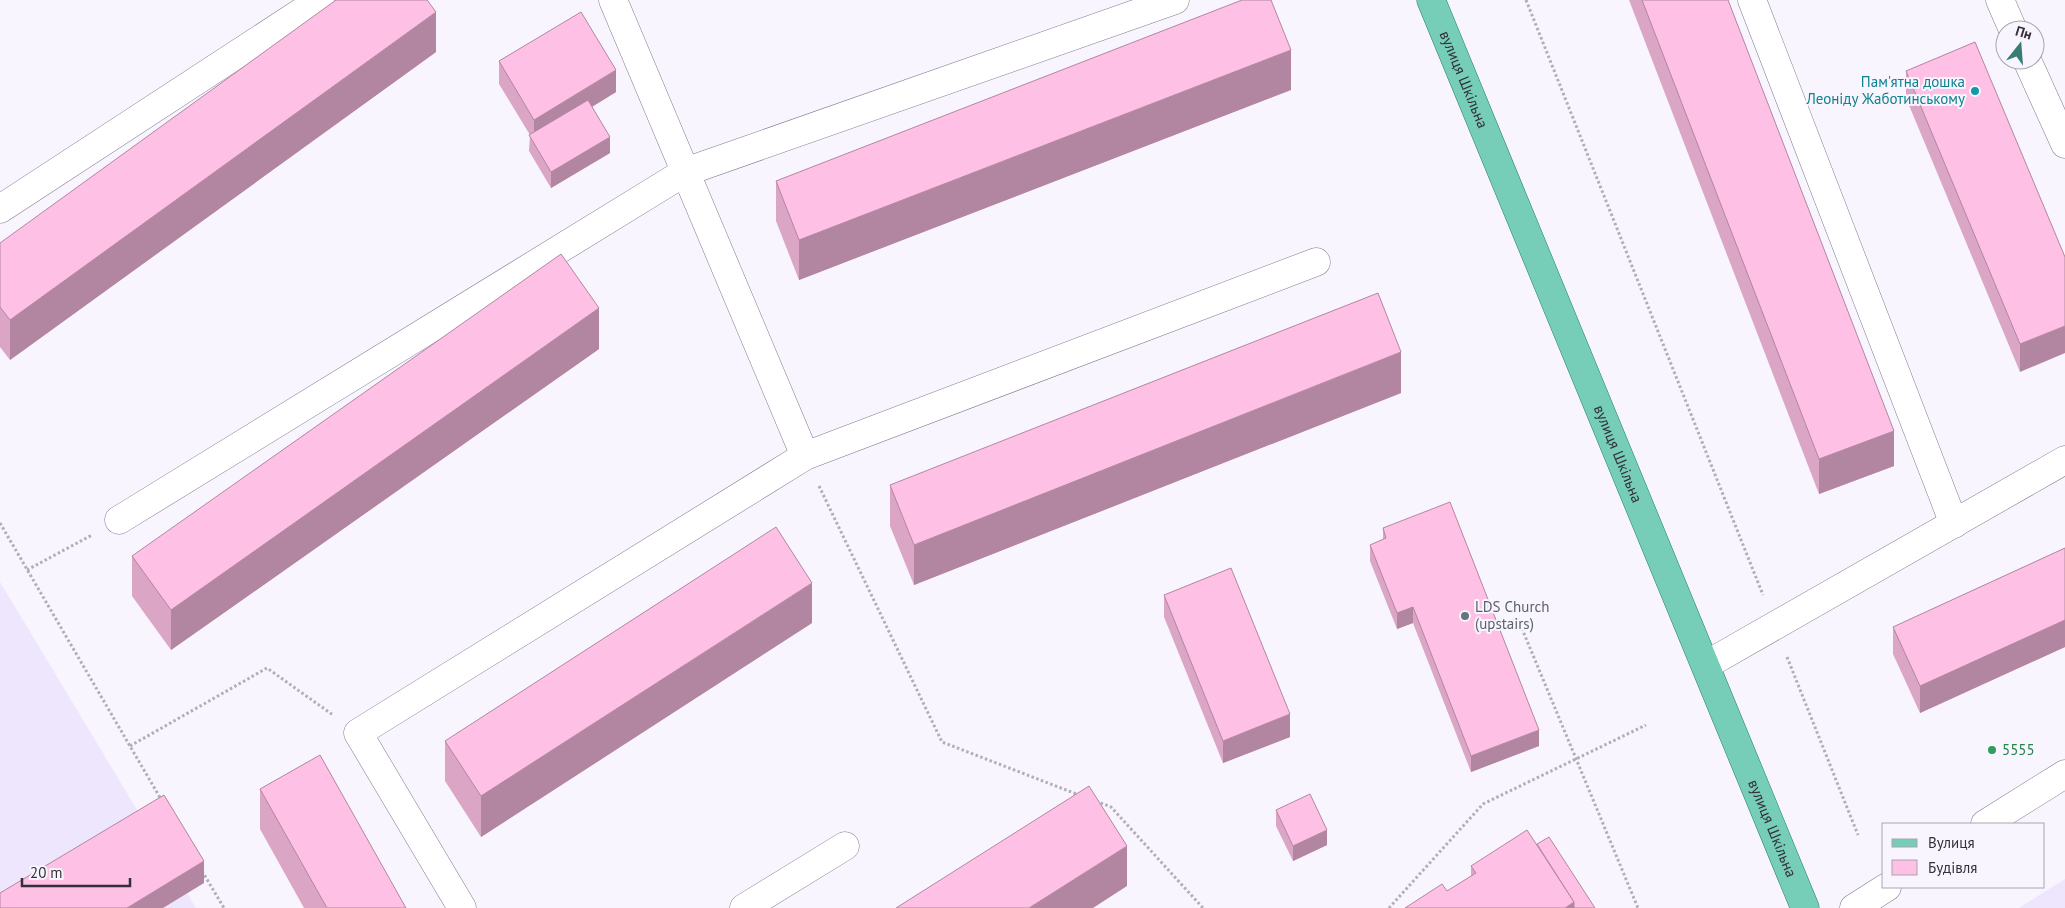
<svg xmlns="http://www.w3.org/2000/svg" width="2065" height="908" font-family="'PT Sans',sans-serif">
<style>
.built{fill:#eee6fd}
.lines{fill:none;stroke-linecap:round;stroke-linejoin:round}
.minor-casing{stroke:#827b8f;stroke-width:29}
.major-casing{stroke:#23816d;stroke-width:29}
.path{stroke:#b1aeb7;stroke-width:3;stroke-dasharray:2.5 2.5;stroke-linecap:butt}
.minor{stroke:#fff;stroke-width:28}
.major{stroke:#76cdb8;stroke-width:28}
.wall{fill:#dba5c5}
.shaded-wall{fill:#b286a0}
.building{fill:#ffc0e5;stroke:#b286a0}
.culture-dot{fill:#0f9aa8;stroke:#f8f5fe;stroke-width:2}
.worship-dot{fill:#6b7280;stroke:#f8f5fe;stroke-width:2}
.leisure-dot{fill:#2e9e5b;stroke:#f8f5fe;stroke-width:2}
.labels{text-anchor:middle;stroke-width:4;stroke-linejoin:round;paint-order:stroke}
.street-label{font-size:15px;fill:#333039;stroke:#f8f5fe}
.culture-label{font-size:15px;fill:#0d838f;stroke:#f8f5fe;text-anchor:end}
.worship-label{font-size:15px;fill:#5b616d;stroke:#f8f5fe;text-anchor:start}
.leisure-label{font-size:15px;fill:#27864d;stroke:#f8f5fe;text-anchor:start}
</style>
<rect width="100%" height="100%" fill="#f8f5fe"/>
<g class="built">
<polygon points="0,582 196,908 0,908"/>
<polygon points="2065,879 2065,908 2019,908"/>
</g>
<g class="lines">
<g class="minor-casing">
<g id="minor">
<polyline points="613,0 805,456"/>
<polyline points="1752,0 1954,524"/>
<polyline points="2000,0 2013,30"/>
<polyline points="2027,60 2065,144"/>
<polyline points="0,209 320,0"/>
<polyline points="119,520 685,172 1175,0"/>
<polyline points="1706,665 2065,460"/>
<polyline points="1985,824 2065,774"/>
<polyline points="462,908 358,733 805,456 1316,262"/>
<polyline points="744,908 845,846"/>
<polyline points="1854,908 1887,887"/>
</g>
</g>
<g class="major-casing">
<g id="major">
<path id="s1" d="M 1431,0 L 1805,908"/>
</g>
</g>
<g class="path">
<polyline points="1526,0 1763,595"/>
<polyline points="819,486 942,742 1079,795"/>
<polyline points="0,523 162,801"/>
<polyline points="27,570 92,535"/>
<polyline points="1518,619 1638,908"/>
<polyline points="1787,657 1858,835"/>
<polyline points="130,746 267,668 333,715"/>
<polyline points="1096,801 1111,807 1203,908"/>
<polyline points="202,871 224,908"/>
<polyline points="1389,908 1483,804 1646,725"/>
</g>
<use href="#minor" class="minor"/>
<use href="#major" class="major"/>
</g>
<g class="wall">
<polygon points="1629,0 1728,0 1894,466 1819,494"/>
<polygon points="436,52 10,360 0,347 0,243"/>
<polygon points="499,61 616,92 592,107 610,153 551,188 529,151 530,135 499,84"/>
<polygon points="1906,71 2065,257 2020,372 1906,98"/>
<polygon points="1291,90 799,280 776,221 776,181"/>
<polygon points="599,349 171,650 132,596 132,556"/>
<polygon points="1401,393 914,585 890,526 890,485"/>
<polygon points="1383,528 1539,746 1471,772 1413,623 1397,629 1370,561 1370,545 1383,540"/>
<polygon points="2065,548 2065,647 1920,713 1893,654 1893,627"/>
<polygon points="1164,595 1290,737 1223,763 1164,617"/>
<polygon points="812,623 481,837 445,781 445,741"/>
<polygon points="260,789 406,908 304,908 260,829"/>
<polygon points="1276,810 1327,845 1293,861 1276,826"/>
<polygon points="1537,844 1447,891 1471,876 1471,866"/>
</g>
<g class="shaded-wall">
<polygon points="436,12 436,52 10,360 10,320"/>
<polygon points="1291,50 1291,90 799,280 799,240"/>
<polygon points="616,70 616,92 534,142 534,120"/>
<polygon points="610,137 610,153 551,188 551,172"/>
<polygon points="599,308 599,349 171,650 171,610"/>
<polygon points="2065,326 2065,353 2020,372 2020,344"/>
<polygon points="1401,352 1401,393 914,585 914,545"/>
<polygon points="1894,431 1894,466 1819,494 1819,459"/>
<polygon points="812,583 812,623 481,837 481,796"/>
<polygon points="1413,607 1413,623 1397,629 1397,613"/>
<polygon points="2065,620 2065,647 1920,713 1920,686"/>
<polygon points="1290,714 1290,737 1223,763 1223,741"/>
<polygon points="1539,730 1539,746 1471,772 1471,756"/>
<polygon points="1327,830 1327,845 1293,861 1293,846"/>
<polygon points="1127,846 1127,886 1093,908 1029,908"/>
<polygon points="204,861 204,883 163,908 127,908"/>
<polygon points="1574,902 1574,908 1565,908"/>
</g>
<g class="building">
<polygon points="336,0 427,0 436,12 10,320 0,307 0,243"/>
<polygon points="1242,0 1271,0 1291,50 799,240 776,181"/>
<polygon points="1642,0 1728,0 1894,431 1819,459"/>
<polygon points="581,12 616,70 534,120 499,61"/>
<polygon points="1975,42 2065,257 2065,326 2020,344 1906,71"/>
<polygon points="588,100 610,137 551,172 529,135"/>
<polygon points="561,254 599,308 171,610 132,556"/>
<polygon points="1378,293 1401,352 914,545 890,485"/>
<polygon points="1450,502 1539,730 1471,756 1413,607 1397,613 1370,545 1386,538 1383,528"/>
<polygon points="776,527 812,583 481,796 445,741"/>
<polygon points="2065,548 2065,620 1920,686 1893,627"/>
<polygon points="1231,568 1290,714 1223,741 1164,595"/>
<polygon points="320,755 406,908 327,908 260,789"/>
<polygon points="1089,786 1127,846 1029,908 896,908"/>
<polygon points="1310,794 1327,830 1293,846 1276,810"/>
<polygon points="164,795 204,861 127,908 0,908 0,893"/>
<polygon points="1527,830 1574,902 1565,908 1405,908 1442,884 1447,891 1476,873 1471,866"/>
<polygon points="1549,837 1595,908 1574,908 1574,902 1537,844"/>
</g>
<circle class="culture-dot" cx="1975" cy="91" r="5"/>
<circle class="worship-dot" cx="1465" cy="616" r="5"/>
<circle class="leisure-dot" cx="1992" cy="750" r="5"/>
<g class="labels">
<g class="street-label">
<text dy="5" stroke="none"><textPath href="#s1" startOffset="86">вулиця Шкільна</textPath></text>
<text dy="5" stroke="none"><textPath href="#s1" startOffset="491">вулиця Шкільна</textPath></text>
<text dy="5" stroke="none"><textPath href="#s1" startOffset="896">вулиця Шкільна</textPath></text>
</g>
<g class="culture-label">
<text x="1965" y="87">Пам'ятна дошка<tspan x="1965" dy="17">Леоніду Жаботинському</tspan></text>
</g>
<g class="worship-label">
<text x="1475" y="612">LDS Church<tspan x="1475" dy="17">(upstairs)</tspan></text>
</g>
<g class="leisure-label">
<text x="2002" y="755">5555</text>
</g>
</g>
<rect x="1882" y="823" width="162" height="65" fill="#f8f5fe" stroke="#a9a6af"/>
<rect x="1892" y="839" width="25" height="8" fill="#76cdb8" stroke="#a9a6af"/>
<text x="1928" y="848" font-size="15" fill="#333039">Вулиця</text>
<rect x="1892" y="860" width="25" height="15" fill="#ffc0e5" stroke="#a9a6af"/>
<text x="1928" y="873" font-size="15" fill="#333039">Будівля</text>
<g transform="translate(2020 45) rotate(17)"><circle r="24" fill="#f8f5fe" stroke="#a9a6af"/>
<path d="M0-4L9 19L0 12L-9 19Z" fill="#377d74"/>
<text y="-8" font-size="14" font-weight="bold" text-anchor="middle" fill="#333039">Пн</text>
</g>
<path d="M22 878v8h108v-8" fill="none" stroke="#333039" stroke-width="2.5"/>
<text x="30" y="878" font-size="15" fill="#333039" stroke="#f8f5fe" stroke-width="4" paint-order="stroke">20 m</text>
</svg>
